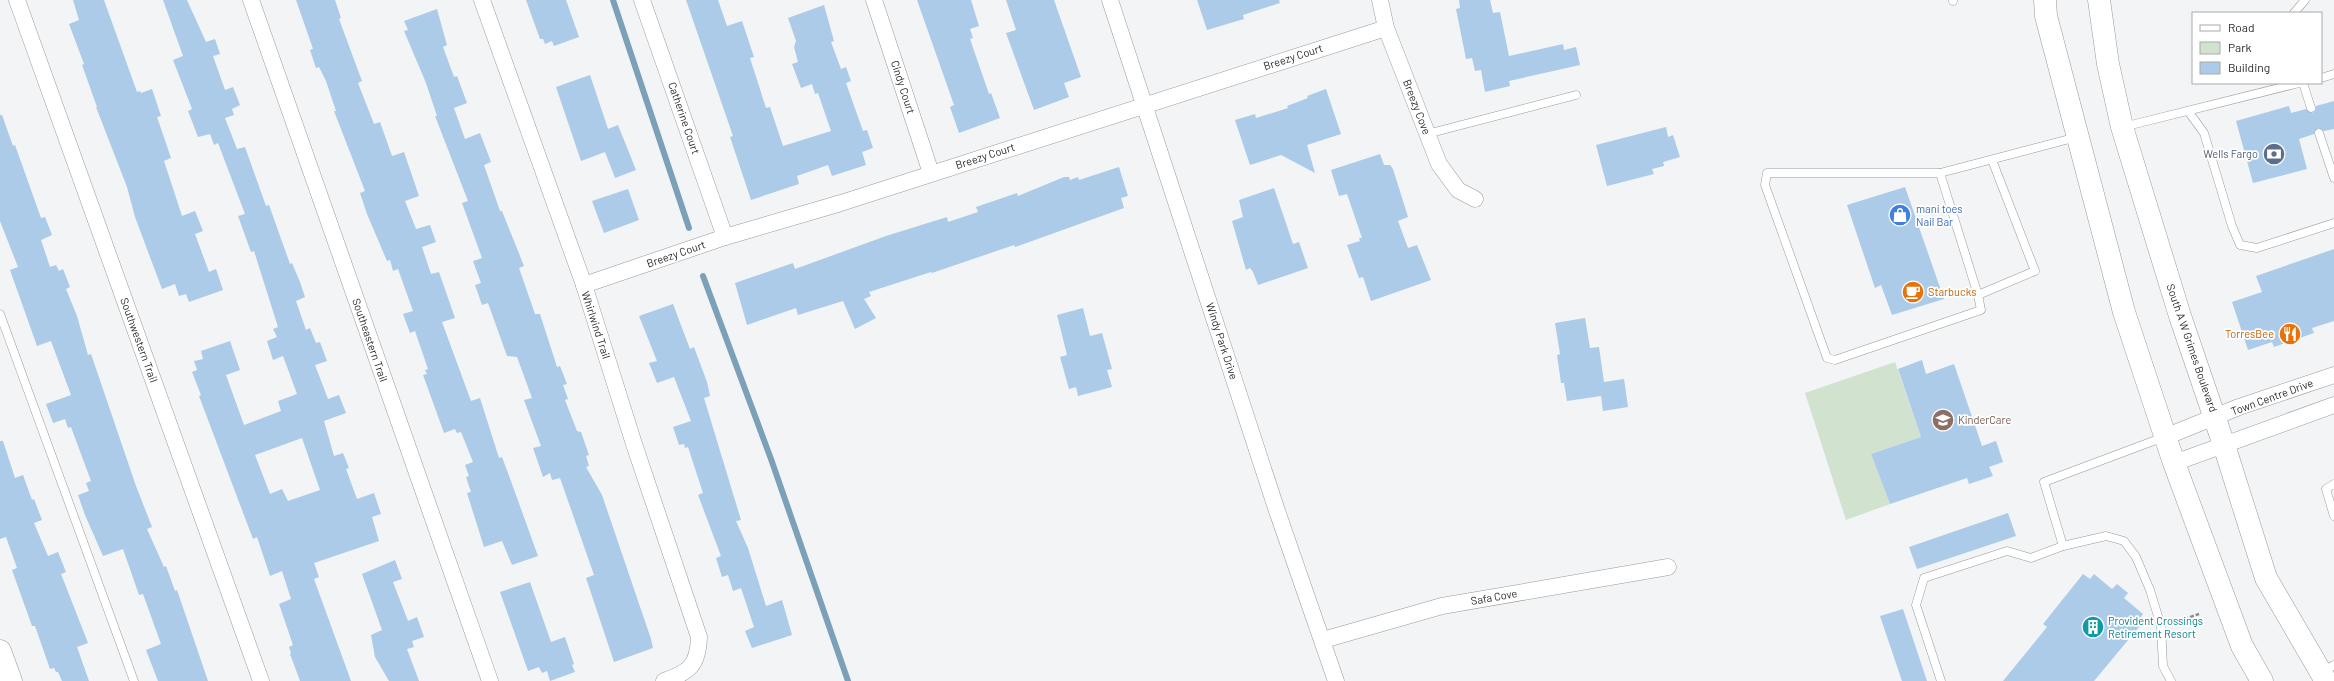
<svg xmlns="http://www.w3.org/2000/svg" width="2334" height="681" font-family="Barlow,sans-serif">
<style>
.green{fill:#d1e2cf}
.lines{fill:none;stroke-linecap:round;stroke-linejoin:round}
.stream{stroke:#7ca0b8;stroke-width:6}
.building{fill:#accbe8;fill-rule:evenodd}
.service-casing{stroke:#989a9c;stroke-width:9}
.minor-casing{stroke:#989a9c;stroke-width:17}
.secondary-casing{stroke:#989a9c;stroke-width:23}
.path{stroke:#8a8b8d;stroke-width:2.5;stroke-dasharray:4 2;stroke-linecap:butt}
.service{stroke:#fff;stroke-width:8}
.minor{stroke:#fff;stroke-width:16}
.secondary{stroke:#fff;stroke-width:22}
.labels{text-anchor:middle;stroke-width:3.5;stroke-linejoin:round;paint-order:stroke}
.street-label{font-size:11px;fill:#2a2a2b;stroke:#fff}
.service-label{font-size:11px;fill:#4e5e75;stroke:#fff;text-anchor:end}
.shop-label{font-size:11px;fill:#366cbe;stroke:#fff;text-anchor:start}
.food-label{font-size:11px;fill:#c56008;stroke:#fff;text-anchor:start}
.education-label{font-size:11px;fill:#785e54;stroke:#fff;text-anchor:start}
.culture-label{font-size:11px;fill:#0d838f;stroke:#fff;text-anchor:start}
</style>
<rect width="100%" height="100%" fill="#f2f4f6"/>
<polygon class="green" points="1895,362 1921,437 1871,454 1890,504 1846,520 1805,393"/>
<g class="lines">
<g class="stream">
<polyline points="613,0 689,228"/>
<polyline points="703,276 771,459 848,681"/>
</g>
</g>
<g class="building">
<polygon points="73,0 104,0 137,92 140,91 141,93 152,89 161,116 157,117 171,158 164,161 182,216 195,211 203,231 195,234 209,272 216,269 223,290 189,302 186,294 179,296 175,284 162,289 135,217 127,187 96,107 97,107 82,65 84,64 69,24 79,20"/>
<path d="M 163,0 L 187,0 L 206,42 L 215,39 L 220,54 L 213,56 L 225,90 L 233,87 L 240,105 L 232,109 L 234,115 L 225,118 L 237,149 L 245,147 L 266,206 L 269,205 L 290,264 L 292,263 L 300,282 L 305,297 L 296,301 L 306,330 L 310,328 L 316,343 L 320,342 L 327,361 L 315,365 L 328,399 L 339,395 L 346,413 L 324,421 L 334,456 L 343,453 L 349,468 L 346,469 L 357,499 L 374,493 L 381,514 L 372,517 L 379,541 L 314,563 L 319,577 L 314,579 L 351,681 L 300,681 L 290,654 L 291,653 L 289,647 L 293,645 L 279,604 L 291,599 L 282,571 L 270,576 L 257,537 L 253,539 L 199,396 L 201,395 L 192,372 L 197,370 L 194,361 L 203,359 L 201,351 L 230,341 L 240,370 L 226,375 L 244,425 L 281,411 L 278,401 L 297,394 L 283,356 L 273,360 L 267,341 L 277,337 L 273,329 L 278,327 L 254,251 L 251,252 L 238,216 L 245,214 L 218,143 L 214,145 L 210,134 L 198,137 L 188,111 L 192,109 L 173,60 L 183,56 ZM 302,438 L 320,490 L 288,501 L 282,489 L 270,494 L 255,455 Z"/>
<polygon points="296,0 335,0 341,18 339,19 362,81 358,83 374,124 380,122 392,156 404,152 419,196 405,201 416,229 430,225 436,242 422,247 431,274 439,272 455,318 442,322 471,401 480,398 499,458 502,457 512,484 538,556 512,565 502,541 484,547 467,493 471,492 466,477 469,476 465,465 473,462 461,432 457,433 455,429 444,433 423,375 427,374 425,370 428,369 415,331 410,333 403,314 413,311 398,269 393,271 390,260 387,261 367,214 360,193 365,191 334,111 336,111 326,81 319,67 316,68 310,50 313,49"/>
<polygon points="526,0 566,0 579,37 554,46 552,41 545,44 543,39 540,39"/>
<polygon points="686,0 718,0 727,26 742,21 754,57 750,58 766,108 770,107 783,146 831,131 818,93 815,94 812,84 801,88 792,64 798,62 794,47 796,41 788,18 824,5 834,41 831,42 841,69 846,67 851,81 846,83 863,131 867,130 873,148 862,152 866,165 832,176 828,165 797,176 799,184 751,200 730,137 733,136"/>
<polygon points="917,0 971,0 979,26 970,29 973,38 970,39 989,94 991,93 1000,118 959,133 950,107 954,105"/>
<polygon points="1006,0 1054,0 1081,77 1064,83 1069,97 1034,110 1006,33 1016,30"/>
<polygon points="1197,0 1279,0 1280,3 1243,15 1244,19 1207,30"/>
<polygon points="1459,0 1490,0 1493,13 1500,12 1509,56 1563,44 1564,50 1576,47 1580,65 1509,81 1510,86 1485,92 1481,70 1475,71 1472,58 1466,59 1456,9 1460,8"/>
<polygon points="437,9 447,45 443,47 454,77 457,76 467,103 454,108 465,139 480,133 491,162 484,165 500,211 502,211 524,266 519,268 535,314 540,314 557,367 560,366 567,384 563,385 568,399 565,400 577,431 581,432 589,455 586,456 589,466 586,467 602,495 651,639 653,648 614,662 586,578 594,575 560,478 552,480 550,473 543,477 533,448 541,446 524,400 532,398 517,357 507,356 488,303 482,305 475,285 481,283 473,261 482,258 462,203 468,201 435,116 437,116 426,83 404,31 408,30 404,21"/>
<polygon points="590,75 608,129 618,125 636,170 615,178 605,152 581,161 556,87"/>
<polygon points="1326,89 1341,134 1307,145 1315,173 1281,155 1250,165 1235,120 1255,114 1256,118 1288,108 1287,106 1308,98 1307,96"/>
<polygon points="2334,101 2334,129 2324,131 2318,128 2314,134 2299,139 2307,169 2253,183 2236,121 2289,106 2291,113 2306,109 2312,113 2315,111 2316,106"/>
<polygon points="0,115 2,115 13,146 15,145 41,218 45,217 52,235 41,240 50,267 56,265 59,271 63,269 70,287 66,289 77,316 88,355 91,354 136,486 152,527 147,529 164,567 166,566 175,591 177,590 208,681 158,681 146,650 161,644 143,594 139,595 123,549 103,556 85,515 78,495 89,491 86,483 91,481 71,427 68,428 65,419 53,423 46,404 71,395 51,341 37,346 10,270 18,267 0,221"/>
<polygon points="1666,127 1668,137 1673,135 1680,157 1663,162 1664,166 1652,169 1654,174 1607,186 1596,145"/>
<polygon points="1380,154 1384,165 1390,165 1393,169 1408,217 1398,221 1408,248 1417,245 1431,280 1371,301 1363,277 1359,278 1347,245 1360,241 1359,238 1362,238 1347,194 1339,196 1331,170"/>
<polygon points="1119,167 1128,196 1121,198 1124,208 1015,247 1014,245 932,273 931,272 869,292 871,296 864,299 876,318 855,329 843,301 798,315 796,308 747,325 735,283 793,263 795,269 886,236 947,217 948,222 978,212 976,207 1017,193 1018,196 1064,177 1069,177 1070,180 1078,177 1079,180"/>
<polygon points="1905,187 1944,299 1892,315 1881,285 1875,288 1847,205"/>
<polygon points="1274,188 1293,244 1299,242 1308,268 1258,285 1253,272 1250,268 1246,270 1232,221 1243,217 1239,200"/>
<polygon points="628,189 639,220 604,233 592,201"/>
<polygon points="2334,249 2334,321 2312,328 2314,333 2274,347 2272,342 2248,350 2232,302 2262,292 2256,276"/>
<polygon points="673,304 690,349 694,347 707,382 710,396 704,398 741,520 736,521 748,548 766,606 782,600 792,635 752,648 745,631 754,627 741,588 733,591 728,575 722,577 716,558 721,556 698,495 703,493 688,447 685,448 684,444 679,445 673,427 691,421 674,377 657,383 649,363 657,361 639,316"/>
<polygon points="1083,308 1090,336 1102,333 1112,369 1107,370 1112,387 1078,396 1076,387 1069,389 1060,357 1067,355 1057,315"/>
<polygon points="1585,318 1590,348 1599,347 1604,382 1624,379 1628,407 1603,411 1601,396 1567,401 1564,383 1561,383 1557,355 1560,354 1555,323"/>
<polygon points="1922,360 1926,374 1954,364 1982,446 1996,441 2003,462 1989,467 1993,476 1969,484 1967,478 1890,504 1871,454 1921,437 1898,369"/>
<polygon points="0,441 3,441 15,478 23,475 32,500 34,499 42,520 34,523 48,556 58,552 66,572 61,574 88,643 77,647 89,681 62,681 58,672 56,672 54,668 50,669 35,626 32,626 12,570 17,568 6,537 0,539"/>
<polygon points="2008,513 2016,536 1917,569 1909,547"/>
<polygon points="395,560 402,579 393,582 408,621 417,617 424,637 412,641 414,647 407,649 419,681 389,681 375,657 371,635 382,630 362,574"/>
<polygon points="2083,574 2090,579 2094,574 2112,589 2117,584 2128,593 2124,598 2143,614 2140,618 2144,621 2094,681 2003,681 2047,627 2043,624"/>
<polygon points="530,582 551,642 565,637 574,664 572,665 575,672 550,681 547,671 542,673 539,667 528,671 500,592"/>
<polygon points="1903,609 1927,681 1902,681 1880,616"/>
</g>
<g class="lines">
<g class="service-casing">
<g id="service">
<polyline points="1953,0 1953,1"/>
<polyline points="2294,13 2305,0"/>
<polyline points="2321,78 2334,74"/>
<polyline points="2303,83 2311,108"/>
<polyline points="2188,111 2204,133 2232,226 2240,245 2257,248 2334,223"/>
<polyline points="2123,127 2299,83"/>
<polyline points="2319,133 2334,178"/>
<polyline points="1427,134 1576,95"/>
<polyline points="1992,160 2035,271 1978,295 1981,310 1835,360 1827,358 1765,185 1767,173 1940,173 2077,137"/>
<polyline points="1940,173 1978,295"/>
<polyline points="0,314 134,681"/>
<polyline points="2164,437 2044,482 2063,546 2106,536 2124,541 2136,557 2150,590 2161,626 2163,666 2171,681"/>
<polyline points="2334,484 2326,489 2334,516"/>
<polyline points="2322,672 2334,665"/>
<polyline points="1941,681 1916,605 1924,578 2007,551 2031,558 2063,546"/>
</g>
</g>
<g class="minor-casing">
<g id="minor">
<polyline points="17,0 261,681"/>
<polyline points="251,0 490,681"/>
<path d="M 482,0 L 584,285 L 634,444 L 699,637 C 698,665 690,672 664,681"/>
<polyline points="642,0 725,237"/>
<polyline points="874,0 931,173"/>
<polyline points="1110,0 1276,508 1336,681"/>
<polyline points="1380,0 1386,28 1439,164 1458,190 1475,199"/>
<polyline points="584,285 725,237 841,203 1386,28"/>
<polyline points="2165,437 2239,407 2334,375"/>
<polyline points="2174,463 2334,405"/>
<polyline points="1323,640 1442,606 1668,567"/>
</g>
</g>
<g class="secondary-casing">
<g id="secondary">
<polyline points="2045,0 2046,16 2124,312 2174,463 2242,646 2262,681"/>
<polyline points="2099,0 2108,64 2122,127 2180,316 2224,445 2266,578 2326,681"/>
<polyline points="0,651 11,681"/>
</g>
</g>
<polyline class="path" points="2173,623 2199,614"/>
<use href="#service" class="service"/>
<use href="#minor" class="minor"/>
<use href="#secondary" class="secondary"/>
</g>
<defs>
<g id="bank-disc" transform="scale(1.15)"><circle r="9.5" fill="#5c6f8a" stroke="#fff"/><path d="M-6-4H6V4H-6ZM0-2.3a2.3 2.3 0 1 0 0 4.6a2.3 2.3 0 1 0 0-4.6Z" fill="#fff"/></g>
<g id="shop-disc" transform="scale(1.15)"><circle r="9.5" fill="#3f7fe0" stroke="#fff"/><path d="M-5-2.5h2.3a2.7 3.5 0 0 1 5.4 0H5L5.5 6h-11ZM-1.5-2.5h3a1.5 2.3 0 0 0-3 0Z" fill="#fff"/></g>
<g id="cafe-disc" transform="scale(1.15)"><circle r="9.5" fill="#e8710a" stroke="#fff"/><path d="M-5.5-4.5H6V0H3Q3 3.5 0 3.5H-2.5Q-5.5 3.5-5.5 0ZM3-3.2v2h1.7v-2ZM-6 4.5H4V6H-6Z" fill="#fff"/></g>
<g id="restaurant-disc" transform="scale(1.15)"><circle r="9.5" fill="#e8710a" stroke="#fff"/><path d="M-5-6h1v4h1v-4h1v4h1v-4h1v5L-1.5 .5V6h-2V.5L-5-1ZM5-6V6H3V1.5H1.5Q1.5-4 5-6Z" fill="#fff"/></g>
<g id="school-disc" transform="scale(1.15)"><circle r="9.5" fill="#8d6e63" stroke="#fff"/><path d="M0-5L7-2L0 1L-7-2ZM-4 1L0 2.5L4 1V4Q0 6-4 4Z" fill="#fff"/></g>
<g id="building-disc" transform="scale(1.15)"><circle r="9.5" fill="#0f9aa8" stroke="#fff"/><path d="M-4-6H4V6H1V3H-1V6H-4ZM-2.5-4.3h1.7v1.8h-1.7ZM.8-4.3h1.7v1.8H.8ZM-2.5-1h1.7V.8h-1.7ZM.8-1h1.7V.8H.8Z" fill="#fff"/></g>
</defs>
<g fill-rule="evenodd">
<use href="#bank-disc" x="2274" y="154"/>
<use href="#shop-disc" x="1900" y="215"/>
<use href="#cafe-disc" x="1913" y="292"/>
<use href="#restaurant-disc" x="2290" y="334"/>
<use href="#school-disc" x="1943" y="420"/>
<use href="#building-disc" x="2093" y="627"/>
</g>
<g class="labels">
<g class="street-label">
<text transform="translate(1293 57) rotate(-18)" y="4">Breezy Court</text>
<text transform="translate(903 87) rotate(72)" y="4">Cindy Court</text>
<text transform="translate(1417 107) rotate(69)" y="4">Breezy Cove</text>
<text transform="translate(684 118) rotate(71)" y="4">Catherine Court</text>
<text transform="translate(985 156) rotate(-18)" y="4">Breezy Court</text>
<text transform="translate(676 254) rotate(-19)" y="4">Breezy Court</text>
<text transform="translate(596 325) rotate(72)" y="4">Whirlwind Trail</text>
<text transform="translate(139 340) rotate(70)" y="4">Southwestern Trail</text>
<text transform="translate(370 340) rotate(71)" y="4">Southeastern Trail</text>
<text transform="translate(1222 341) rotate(72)" y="4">Windy Park Drive</text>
<text transform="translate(2192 348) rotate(71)" y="4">South A W Grimes Boulevard</text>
<text transform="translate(2272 397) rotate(-20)" y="4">Town Centre Drive</text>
<text transform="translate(1494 597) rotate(-10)" y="4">Safa Cove</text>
</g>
<g class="service-label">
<text x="2258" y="158">Wells Fargo</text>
</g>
<g class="shop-label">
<text x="1916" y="213">mani toes<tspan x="1916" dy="13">Nail Bar</tspan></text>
</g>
<g class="food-label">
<text x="1928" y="296">Starbucks</text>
<text x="2274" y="338" text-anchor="end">TorresBee</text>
</g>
<g class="education-label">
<text x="1958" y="424">KinderCare</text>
</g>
<g class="culture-label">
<text x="2108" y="625">Provident Crossings<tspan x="2108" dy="13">Retirement Resort</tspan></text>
</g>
</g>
<rect x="2192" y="12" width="130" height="72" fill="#ffffff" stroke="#aaaaaa"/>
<rect x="2200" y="25" width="20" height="6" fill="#ffffff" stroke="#aaaaaa"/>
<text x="2228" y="32" font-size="12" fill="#2a2a2b">Road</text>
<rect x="2200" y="42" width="20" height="12" fill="#d1e2cf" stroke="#aaaaaa"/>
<text x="2228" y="52" font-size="12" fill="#2a2a2b">Park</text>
<rect x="2200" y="62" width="20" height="12" fill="#accbe8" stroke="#aaaaaa"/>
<text x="2228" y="72" font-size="12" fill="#2a2a2b">Building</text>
</svg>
